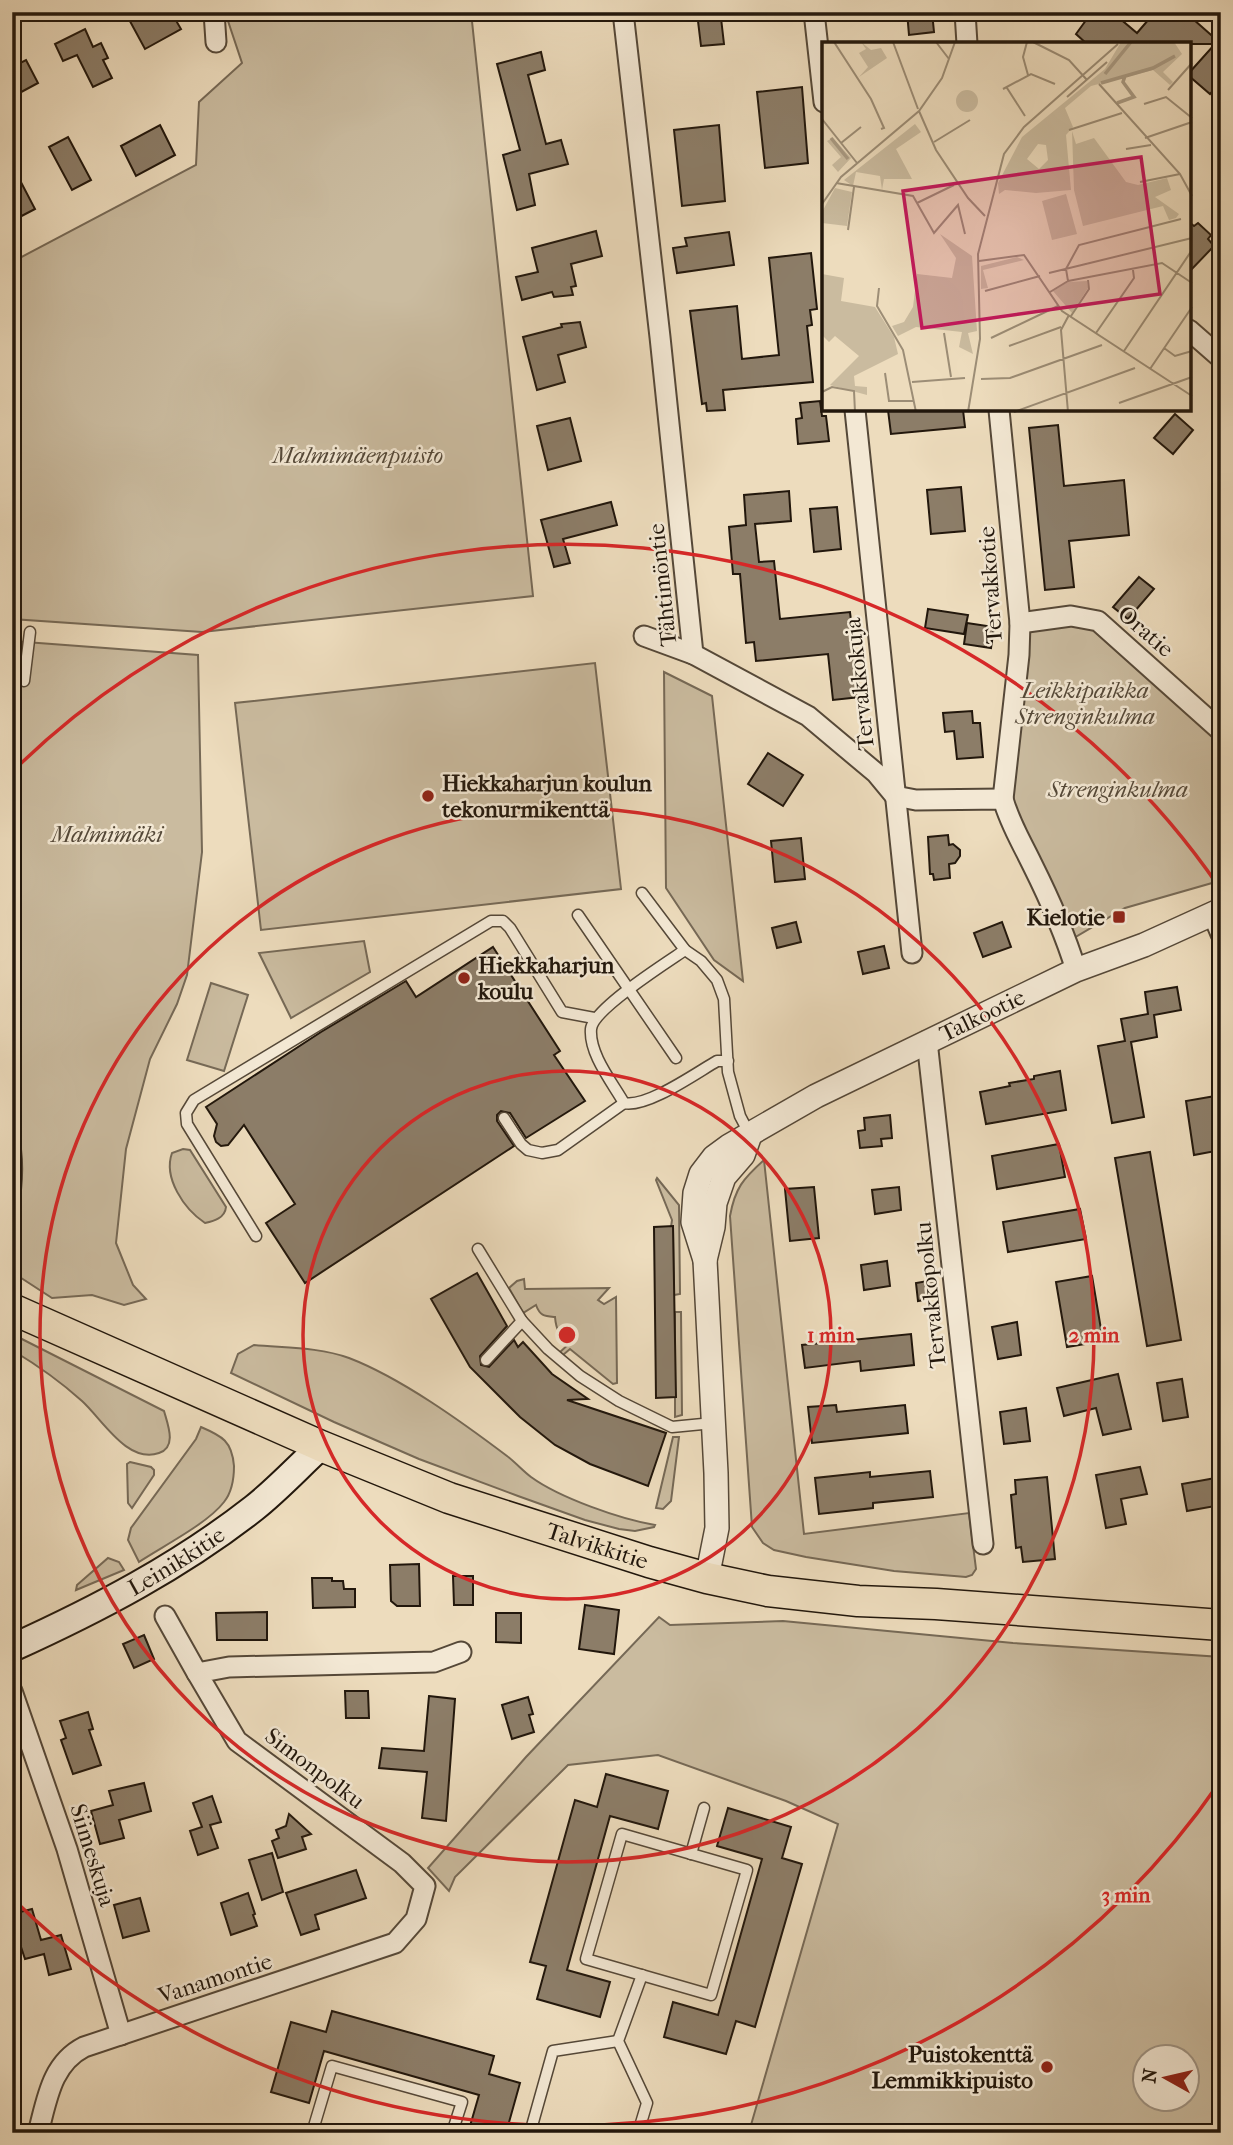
<svg xmlns="http://www.w3.org/2000/svg" width="1233" height="2145" font-family="'IM FELL French Canon',serif">
<style>
.green{fill:#cabb9f;stroke:#766956;stroke-width:2;fill-rule:evenodd}
.building{fill:#8c7d68;stroke:#22170c;stroke-width:2}
.lines{fill:none;stroke-linecap:round;stroke-linejoin:round}
.service-casing{stroke:#554838;stroke-width:13}
.minor-casing{stroke:#554838;stroke-width:23}
.tertiary-casing{stroke:#554838;stroke-width:26}
.secondary-casing{stroke:#22170c;stroke-width:30}
.primary-casing{stroke:#22170c;stroke-width:33}
.service{stroke:#f3e8d4;stroke-width:10}
.minor{stroke:#f3e8d4;stroke-width:19}
.tertiary{stroke:#f3e8d4;stroke-width:23}
.secondary{stroke:#f3e8d4;stroke-width:26}
.primary{stroke:#eddcbd;stroke-width:30}
.ring{fill:none;stroke:#d62828;stroke-width:3.5}
.poi-dot{fill:#8f2418;stroke:#f3e8d4;stroke-width:2.5}
.labels{text-anchor:middle;stroke-width:5;stroke-linejoin:round;paint-order:stroke}
.park-label{font-size:23px;font-style:italic;fill:#544838;stroke:#f3e8d4}
.street-label{font-size:23px;fill:#22170c;stroke:#f3e8d4}
.poi-label{font-size:23px;font-weight:bold;fill:#22170c;stroke:#f3e8d4;text-anchor:start}
.inset-river{fill:none;stroke:#a89981;stroke-width:3.5}
.inset-road{fill:none;stroke:#9c8d76;stroke-width:2}
.view{fill:#c2185b;fill-opacity:0.15;stroke:#c2185b;stroke-width:3.5}
.inset-edge{fill:none;stroke:#22170c;stroke-width:3.5}
.centre{fill:#d62828;stroke:#f3e8d4;stroke-width:3.5}
.ring-label{font-size:21px;text-anchor:middle;font-weight:bold;fill:#d62828;stroke:#f3e8d4;stroke-width:5;stroke-linejoin:round;paint-order:stroke}
</style>
<rect width="100%" height="100%" fill="#eddcbd"/>
<filter id="stains"><feTurbulence type="fractalNoise" baseFrequency=".00286" numOctaves="4"/><feColorMatrix values="0 0 0 0 .2 0 0 0 0 .09 0 0 0 0 .02 0 0 0 .5 -.17"/></filter>
<radialGradient id="worn" r=".72"><stop offset=".6" stop-color="#630" stop-opacity="0"/><stop offset="1" stop-color="#630" stop-opacity=".3"/></radialGradient>
<g class="green">
<polygon points="225,12 471,12 533,596 202,632 12,619 12,262 196,165 199,102 242,63"/>
<polygon points="1065,624 1087,627 1100,634 1221,742 1221,876 1212,883 1125,908 1072,939 1010,803 1025,631"/>
<polygon points="12,641 198,655 202,852 187,975 177,1004 150,1059 126,1149 116,1243 133,1285 146,1299 124,1305 92,1295 52,1298 12,1272"/>
<polygon points="595,663 621,889 261,930 235,703"/>
<polygon points="664,672 712,696 743,981 714,960 666,888"/>
<polygon points="364,941 370,972 291,1018 259,953"/>
<polygon points="211,983 248,995 224,1071 187,1060"/>
<path d="M 183,1149 L 190,1150 L 226,1207 C 225,1218 214,1221 205,1223 C 184,1209 163,1178 172,1153 Z"/>
<path d="M 764,1160 L 804,1534 L 969,1513 L 976,1569 L 972,1575 L 966,1577 L 894,1571 L 806,1557 L 774,1550 L 763,1543 L 752,1527 L 730,1216 C 735,1188 743,1179 764,1160 Z"/>
<polygon points="657,1178 679,1205 680,1294 674,1295 673,1227 671,1227 672,1220 656,1180"/>
<path d="M 524,1279 L 525,1289 L 609,1288 L 598,1300 L 604,1304 L 616,1297 L 617,1383 L 613,1384 L 570,1349 L 563,1355 L 560,1352 L 570,1343 C 559,1336 556,1329 555,1317 C 544,1316 540,1316 536,1305 L 523,1313 L 509,1288 L 517,1281 Z"/>
<polygon points="675,1312 681,1312 682,1415 675,1417"/>
<path d="M 12,1334 L 164,1411 C 168,1425 177,1447 159,1453 C 127,1464 102,1419 82,1401 C 61,1382 37,1365 12,1350 Z"/>
<path d="M 254,1345 C 285,1348 319,1347 349,1358 C 401,1378 462,1422 507,1456 C 516,1463 523,1471 531,1477 C 560,1498 620,1519 655,1525 L 654,1527 L 635,1531 L 619,1529 L 585,1520 L 518,1496 L 419,1459 L 334,1422 L 231,1373 L 238,1354 Z"/>
<path d="M 201,1427 C 222,1436 232,1441 234,1466 C 234,1478 232,1492 224,1502 C 207,1524 163,1546 139,1562 L 128,1540 L 131,1528 L 196,1439 Z"/>
<polygon points="673,1437 679,1437 671,1501 663,1509 656,1508"/>
<polygon points="130,1462 151,1467 154,1470 154,1475 132,1508 128,1503 127,1464"/>
<polygon points="108,1558 119,1562 124,1570 76,1590 77,1585"/>
<path d="M 659,1617 L 670,1625 L 783,1621 L 1013,1643 L 1221,1657 L 1221,2133 L 779,2133 L 751,2125 L 838,1824 L 786,1801 L 658,1755 L 568,1765 L 455,1877 L 449,1891 L 428,1868 L 526,1757 ZM 1146,2058 L 1188,2058 L 1188,2100 L 1146,2100 Z"/>
</g>
<g class="building">
<polygon points="125,12 171,12 181,29 145,49"/>
<polygon points="907,12 932,12 934,32 909,35"/>
<polygon points="1092,12 1112,12 1137,33 1155,12 1185,12 1218,41 1221,37 1221,82 1210,94 1189,76 1189,73 1215,44 1087,44 1076,34"/>
<polygon points="721,18 724,44 701,46 698,21"/>
<polygon points="85,29 93,47 101,43 108,58 103,60 112,78 93,87 77,55 63,61 55,44"/>
<polygon points="541,52 545,70 528,75 546,144 561,140 568,164 529,174 535,205 517,210 503,155 520,150 497,64"/>
<polygon points="26,60 38,83 12,97 12,67"/>
<polygon points="802,87 808,163 765,168 757,92"/>
<polygon points="160,125 175,155 136,176 121,146"/>
<polygon points="719,125 725,201 682,206 674,130"/>
<polygon points="68,137 91,180 72,190 49,147"/>
<polygon points="12,165 35,209 12,221"/>
<polygon points="1189,222 1194,226 1198,223 1211,235 1208,239 1214,246 1189,272"/>
<polygon points="596,231 602,256 571,264 576,286 571,287 573,295 554,297 552,292 522,300 516,277 538,272 532,248"/>
<polygon points="729,232 734,265 677,273 673,248 687,246 685,238"/>
<polygon points="811,253 817,309 810,310 812,325 807,326 813,382 723,390 725,410 707,411 706,403 702,404 690,311 737,306 742,359 779,355 769,258"/>
<polygon points="580,322 586,347 558,355 565,382 537,390 523,337 562,327 561,324"/>
<polygon points="820,401 822,416 826,416 829,441 798,444 796,419 802,418 800,403"/>
<polygon points="888,410 963,410 965,427 891,434"/>
<polygon points="1175,414 1193,430 1173,454 1154,438"/>
<polygon points="570,418 581,461 548,470 537,426"/>
<polygon points="1058,425 1064,486 1124,480 1129,535 1069,541 1074,587 1045,590 1029,428"/>
<polygon points="961,487 965,531 931,534 927,490"/>
<polygon points="789,491 791,521 755,524 759,562 774,561 780,619 850,612 860,697 833,700 828,654 756,661 754,642 746,643 740,574 733,574 729,527 746,525 744,495"/>
<polygon points="611,502 617,525 563,539 570,563 554,567 541,520"/>
<polygon points="837,507 841,549 814,552 810,509"/>
<polygon points="1139,577 1154,589 1128,619 1113,607"/>
<polygon points="928,609 968,615 964,634 925,628"/>
<polygon points="967,623 994,627 991,648 964,644"/>
<polygon points="972,711 973,723 980,723 983,757 957,759 954,731 945,732 943,713"/>
<polygon points="768,753 803,775 783,806 748,784"/>
<polygon points="948,835 949,845 953,844 960,850 960,856 955,863 949,864 950,878 934,880 933,874 930,874 928,837"/>
<polygon points="801,838 805,879 775,882 771,841"/>
<polygon points="796,922 801,942 777,948 772,928"/>
<polygon points="1002,922 1011,947 983,957 974,933"/>
<polygon points="884,946 889,968 863,974 858,952"/>
<polygon points="493,947 560,1051 554,1055 585,1101 526,1138 510,1113 501,1111 497,1115 497,1121 514,1146 305,1283 266,1223 295,1204 244,1125 228,1145 221,1146 216,1142 214,1136 217,1124 206,1107 321,1032 406,981 416,997"/>
<polygon points="1177,987 1181,1010 1154,1015 1157,1037 1131,1042 1144,1117 1112,1123 1098,1046 1125,1041 1121,1019 1148,1014 1145,992"/>
<polygon points="1060,1071 1066,1110 986,1124 980,1092 1010,1086 1009,1083 1034,1079 1034,1076"/>
<polygon points="1221,1095 1221,1150 1194,1155 1186,1101"/>
<polygon points="890,1115 892,1138 881,1139 882,1146 860,1148 858,1131 865,1130 864,1118"/>
<polygon points="1059,1144 1065,1177 997,1189 992,1156"/>
<polygon points="1150,1152 1181,1340 1147,1346 1115,1158"/>
<polygon points="814,1187 819,1238 790,1241 785,1189"/>
<polygon points="899,1187 901,1210 875,1214 872,1190"/>
<polygon points="1080,1209 1086,1239 1008,1252 1003,1222"/>
<polygon points="673,1226 676,1397 656,1398 654,1227"/>
<polygon points="887,1261 890,1286 864,1290 861,1265"/>
<polygon points="477,1273 507,1326 480,1356 481,1365 489,1367 514,1340 518,1347 523,1342 552,1374 588,1399 567,1400 666,1433 648,1486 590,1464 555,1445 520,1417 470,1367 431,1299"/>
<polygon points="1092,1276 1103,1341 1067,1347 1056,1282"/>
<polygon points="934,1280 936,1298 918,1301 916,1283"/>
<polygon points="1017,1322 1021,1355 998,1359 992,1327"/>
<polygon points="911,1334 914,1365 861,1371 860,1361 805,1368 802,1345"/>
<polygon points="1118,1374 1131,1429 1103,1435 1096,1408 1064,1416 1057,1388"/>
<polygon points="1182,1379 1188,1417 1163,1421 1157,1383"/>
<polygon points="836,1405 837,1412 905,1405 908,1433 812,1443 808,1407"/>
<polygon points="1026,1408 1030,1441 1004,1444 1000,1412"/>
<polygon points="1140,1467 1147,1494 1121,1499 1126,1524 1106,1528 1096,1475"/>
<polygon points="930,1471 933,1497 873,1503 873,1508 819,1514 815,1478 870,1472 870,1477"/>
<polygon points="1047,1477 1055,1559 1023,1562 1021,1547 1016,1548 1011,1495 1016,1494 1015,1480"/>
<polygon points="1221,1477 1221,1505 1187,1511 1182,1484"/>
<polygon points="419,1564 420,1606 397,1606 391,1601 390,1565"/>
<polygon points="453,1576 473,1576 473,1605 454,1605"/>
<polygon points="312,1578 332,1578 332,1581 343,1581 344,1589 355,1589 355,1607 313,1608"/>
<polygon points="585,1605 619,1610 614,1654 579,1649"/>
<polygon points="267,1612 267,1640 217,1640 216,1613"/>
<polygon points="496,1613 521,1613 521,1643 496,1642"/>
<polygon points="144,1635 154,1659 134,1668 123,1644"/>
<polygon points="345,1691 368,1691 369,1718 346,1718"/>
<polygon points="429,1696 455,1699 446,1821 422,1818 427,1772 379,1768 382,1748 424,1751"/>
<polygon points="528,1697 533,1714 529,1715 534,1732 512,1739 502,1705"/>
<polygon points="88,1712 93,1729 89,1730 101,1765 73,1774 61,1740 66,1738 60,1721"/>
<polygon points="606,1774 668,1791 658,1829 610,1816 567,1970 610,1982 600,2017 537,1999 546,1966 530,1962 575,1800 597,1807"/>
<polygon points="144,1783 151,1811 119,1820 124,1838 100,1844 91,1811 113,1805 109,1791"/>
<polygon points="212,1796 221,1822 210,1825 218,1848 198,1855 190,1831 202,1827 193,1803"/>
<polygon points="728,1808 791,1827 782,1858 802,1864 755,2027 736,2021 726,2054 664,2037 673,2002 718,2015 762,1859 717,1846"/>
<polygon points="289,1814 311,1834 302,1837 306,1849 278,1858 272,1841 279,1838 276,1830 286,1826"/>
<polygon points="272,1853 283,1892 262,1900 249,1860"/>
<polygon points="356,1870 366,1898 315,1915 319,1929 301,1935 286,1893"/>
<polygon points="248,1893 255,1914 253,1915 257,1926 231,1935 221,1903"/>
<polygon points="140,1898 149,1931 123,1938 114,1905"/>
<polygon points="32,1909 41,1940 61,1935 71,1969 49,1975 44,1954 25,1959 20,1944 12,1946 12,1914"/>
<polygon points="332,2011 494,2056 489,2074 520,2083 506,2133 468,2133 479,2095 324,2051 309,2103 271,2092 291,2022 326,2032"/>
</g>
<g class="lines">
<g class="service-casing">
<g id="service">
<polyline points="24,681 30,632"/>
<polyline points="642,893 685,950 701,961 717,980 724,999 728,1072 740,1116 750,1135"/>
<polyline points="578,915 676,1058"/>
<path d="M 685,950 C 666,963 593,1009 591,1029 C 589,1054 612,1082 624,1103 C 647,1108 696,1073 717,1061 L 728,1061"/>
<polyline points="504,1118 521,1144 528,1150 542,1153 558,1150 624,1103"/>
<path d="M 12,1130 C 19,1158 18,1183 12,1211"/>
<polyline points="256,1236 187,1124 186,1113 194,1100 491,921 503,921 510,928 562,1012 594,1018"/>
<polyline points="478,1249 522,1321 548,1349 580,1376 619,1401 672,1427 713,1423"/>
<polyline points="486,1360 522,1321"/>
<polygon points="622,1834 747,1870 711,1995 586,1959"/>
<polyline points="691,1854 704,1808"/>
<polyline points="312,2133 332,2066 462,2102 452,2133"/>
<polyline points="530,2133 553,2051 618,2041"/>
<polyline points="638,2133 647,2103 618,2041 642,1975"/>
</g>
</g>
<g class="minor-casing">
<g id="minor">
<polyline points="214,12 216,42"/>
<path d="M 623,12 L 660,337 L 693,654 L 808,716 L 876,773 L 895,796 L 916,800 L 1003,799 C 1010,824 1021,841 1032,864 C 1049,898 1065,934 1076,970"/>
<polyline points="814,12 824,102"/>
<polyline points="965,12 967,44"/>
<polyline points="1189,330 1221,358"/>
<polyline points="855,410 912,953"/>
<polyline points="999,410 1020,623 1019,655 1003,799"/>
<polyline points="1020,623 1071,616 1098,621 1221,731"/>
<polyline points="644,636 693,654"/>
<polyline points="1213,915 1221,934"/>
<polyline points="927,1041 983,1544"/>
<polyline points="165,1616 197,1673"/>
<polyline points="12,1691 67,1849 121,2035"/>
<path d="M 38,2133 C 47,2100 51,2064 84,2047 L 395,1943 L 416,1919 L 425,1886 L 402,1863 L 237,1741 L 197,1673 L 229,1667 L 434,1662 L 461,1652"/>
</g>
</g>
<g class="tertiary-casing">
<g id="tertiary">
<polyline points="705,1260 713,1227 715,1203 724,1177 743,1155 750,1135"/>
<polyline points="707,1578 717,1528 716,1473 705,1260 693,1222 695,1193 701,1174 714,1157 729,1146 816,1096 1076,970 1144,945 1221,910"/>
</g>
</g>
<g class="secondary-casing">
<g id="secondary">
<path id="s1" d="M 12,1648 C 98,1609 180,1566 254,1508 C 278,1489 299,1466 321,1446"/>
</g>
</g>
<g class="primary-casing">
<g id="primary">
<path id="s2" d="M 12,1309 L 321,1446 L 449,1498 L 649,1562 L 707,1578 L 768,1591 L 858,1601 L 936,1604 L 1221,1625"/>
</g>
</g>
<use href="#service" class="service"/>
<use href="#minor" class="minor"/>
<use href="#tertiary" class="tertiary"/>
<use href="#secondary" class="secondary"/>
<use href="#primary" class="primary"/>
</g>
<g class="ring">
<circle cx="567" cy="1335" r="264"/>
<circle cx="567" cy="1335" r="527"/>
<path d="M1219 1783A791 791 0 0 1 13 1899M13 771A791 791 0 0 1 1219 887"/>
</g>
<g class="poi-dot">
<circle cx="428" cy="796" r="7"/>
<rect x="1112" y="910" width="14" height="14" rx="3.5"/>
<circle cx="464" cy="978" r="7"/>
<circle cx="1047" cy="2067" r="7"/>
</g>
<g class="labels">
<g class="park-label">
<text x="358" y="463">Malmimäenpuisto</text>
<text x="1085" y="698">Leikkipaikka<tspan x="1085" dy="26">Strenginkulma</tspan></text>
<text x="1118" y="797">Strenginkulma</text>
<text x="107" y="842">Malmimäki</text>
</g>
<g class="street-label">
<text transform="translate(662 585) rotate(-96)" y="8">Tähtimöntie</text>
<text transform="translate(990 585) rotate(-94)" y="8">Tervakkotie</text>
<text transform="translate(1146 631) rotate(41)" y="8">Oratie</text>
<text transform="translate(859 684) rotate(-96)" y="8">Tervakkokuja</text>
<text transform="translate(982 1015) rotate(-26)" y="8">Talkootie</text>
<text transform="translate(930 1295) rotate(-96)" y="8">Tervakkopolku</text>
<text dy="8" stroke="none"><textPath href="#s2" startOffset="632">Talvikkitie</textPath></text>
<text dy="8" stroke="none"><textPath href="#s1" startOffset="186">Leinikkitie</textPath></text>
<text transform="translate(315 1768) rotate(37)" y="8">Simonpolku</text>
<text transform="translate(93 1855) rotate(73)" y="8">Siimeskuja</text>
<text transform="translate(215 1978) rotate(-18)" y="8">Vanamontie</text>
</g>
<g class="poi-label">
<text x="442" y="791">Hiekkaharjun koulun<tspan x="442" dy="26">tekonurmikenttä</tspan></text>
<text x="1105" y="925" text-anchor="end">Kielotie</text>
<text x="478" y="973">Hiekkaharjun<tspan x="478" dy="26">koulu</tspan></text>
<text x="1033" y="2062" text-anchor="end">Puistokenttä<tspan x="1033" dy="26">Lemmikkipuisto</tspan></text>
</g>
</g>
<g transform="translate(822 42)">
<rect width="369" height="369" fill="#eddcbd"/>
<path d="M 39,0 L 49,8 L 59,6 L 65,16 L 37,35 L 46,25 L 37,11 L 44,7 ZM 299,0 L 352,0 L 360,12 L 341,30 L 351,40 L 348,43 L 331,28 L 269,44 L 243,66 L 251,85 L 244,93 L 249,148 L 214,151 L 183,148 L 177,152 L 176,141 L 200,95 L 283,27 ZM 216,102 L 224,103 L 226,118 L 217,127 L 205,117 ZM134 59a11 11 0 1 1 22 0a11 11 0 1 1-22 0ZM 93,82 L 99,90 L 74,107 L 90,137 L 62,137 L 60,148 L 58,134 L 34,130 L 31,144 L 22,138 ZM 250,89 L 254,102 L 272,96 L 304,140 L 316,143 L 345,136 L 349,148 L 333,155 L 357,172 L 354,176 L 347,178 L 341,164 L 261,184 L 252,148 ZM 11,96 L 29,116 L 16,130 L 10,123 L 19,115 L 5,99 ZM 13,146 L 30,150 L 25,184 L 0,181 L 0,170 ZM 244,152 L 255,192 L 230,198 L 220,159 ZM 118,192 L 150,214 L 155,289 L 146,291 L 151,312 L 137,305 L 140,290 L 94,285 L 76,294 L 70,284 L 82,280 L 91,265 L 95,232 L 130,236 L 134,216 ZM 195,215 L 202,218 L 161,228 L 166,246 L 159,247 L 159,224 ZM 0,232 L 22,236 L 19,259 L 53,265 L 72,295 L 76,312 L 32,334 L 33,344 L 45,345 L 45,353 L 8,343 L 37,314 L 13,294 L 7,300 L 0,293 ZM 265,239 L 266,246 L 250,271 L 231,249 L 246,240 Z" fill="#cabb9f" fill-rule="evenodd"/>
<path class="inset-river" d="M 283,32 L 309,0M 279,41 L 331,26 L 353,14M 295,61 L 312,55 L 301,40 L 303,34M 9,96 L 26,117"/>
<path class="inset-road" d="M 12,0 L 49,57 L 62,86 L 59,87M 71,0 L 96,67M 114,0 L 127,17M 205,0 L 201,15 L 206,33M 211,0 L 247,18 L 265,38M 277,42 L 358,132 L 370,154M 185,46 L 203,74M 181,47 L 209,32 L 233,42M 346,48 L 370,21M 245,55 L 285,20M 322,62 L 344,55 L 370,76M 97,69 L 114,108 L 146,156 L 163,174M 0,77 L 35,121M 247,88 L 300,71M 323,96 L 370,80M 112,100 L 148,78M 19,101 L 39,85M 304,107 L 329,103M 318,140 L 358,132M 14,141 L 91,154 L 112,191 L 136,163 L 143,192M 95,161 L 132,143M 0,162 L 19,135 L 97,69 L 120,36 L 133,0M 26,188 L 32,145M 157,219 L 202,213 L 240,269 L 370,354M 227,231 L 370,196M 246,239 L 340,221 L 370,241M 57,246 L 55,264 L 81,308 L 94,370M 163,249 L 218,234M 228,250 L 246,239 L 244,227 L 257,203 L 359,177M 249,274 L 267,247 L 266,238M 122,291 L 129,335M 274,291 L 312,236 L 311,228M 169,296 L 236,264M 187,304 L 239,285M 342,306 L 353,314 L 370,309M 302,309 L 370,208M 328,327 L 370,265M 63,331 L 67,359 L 92,359M 159,337 L 188,336 L 280,303M 90,340 L 143,336M 0,350 L 10,345 L 32,349 L 33,370M 297,361 L 370,335M 146,370 L 158,297 L 156,212 L 182,112 L 202,85 L 296,2M 192,370 L 313,326M 246,370 L 239,288 L 247,273"/>
<path class="view" d="M 319,115 L 338,252 L 100,286 L 81,149 Z"/>
<rect width="369" height="369" class="inset-edge"/>
</g>
<circle cx="567" cy="1335" r="10" class="centre"/>
<g class="ring-label">
<text x="831" y="1342">1 min</text>
<text x="1094" y="1342">2 min</text>
<text x="1126" y="1902">3 min</text>
</g>
<rect width="1233" height="2145" fill="none" stroke="#eddcbd" stroke-width="42"/>
<rect x="14" y="14" width="1205" height="2117" fill="none" stroke="#22170c" stroke-width="3.5"/>
<rect x="21" y="21" width="1191" height="2103" fill="none" stroke="#22170c" stroke-width="2"/>
<g transform="translate(1166 2078) rotate(278)"><circle r="33" fill="#f3e8d4" stroke="#9f9484" stroke-width="2"/>
<path d="M0-5L12 26L0 18L-12 26Z" fill="#8f2418"/>
<text y="-10" font-size="19" font-weight="bold" text-anchor="middle" fill="#22170c">N</text>
</g>
<rect width="100%" height="100%" filter="url(#stains)"/>
<rect width="100%" height="100%" fill="url(#worn)"/>
</svg>
